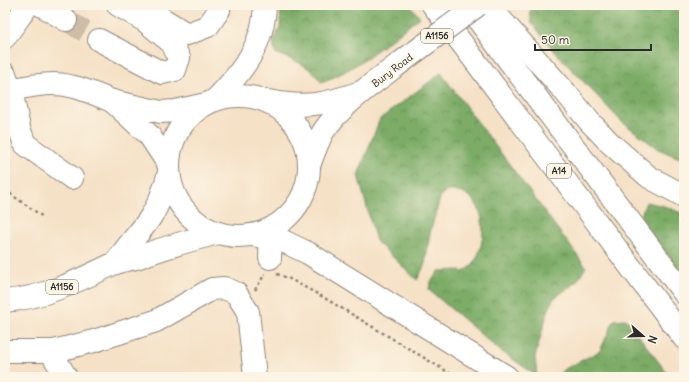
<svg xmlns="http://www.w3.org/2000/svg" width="689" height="382" font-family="Delius,sans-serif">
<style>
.forest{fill:url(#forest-crowns);stroke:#546c48}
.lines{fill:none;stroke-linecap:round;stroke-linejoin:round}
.minor-tunnel{stroke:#cdbda7;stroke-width:22;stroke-dasharray:22 11;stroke-linecap:butt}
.minor-casing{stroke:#908678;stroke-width:24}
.major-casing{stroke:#908678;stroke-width:24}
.highway-casing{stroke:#908678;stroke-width:24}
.path{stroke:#908678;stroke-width:2.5;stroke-dasharray:3 3;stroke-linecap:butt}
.minor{stroke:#fff;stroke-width:22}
.major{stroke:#fff;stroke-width:22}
.highway{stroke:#fff;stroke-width:22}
.major-bridge-casing{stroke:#908678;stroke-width:24;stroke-linecap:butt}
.major-bridge{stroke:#fff;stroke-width:22}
.labels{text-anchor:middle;stroke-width:3;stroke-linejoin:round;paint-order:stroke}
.shield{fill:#fcf5e5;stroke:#6a6863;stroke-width:1}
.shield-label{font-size:9px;font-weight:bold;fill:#2b2b2b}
.street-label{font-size:10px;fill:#2b2b2b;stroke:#fcf5e5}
</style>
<defs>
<pattern id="forest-crowns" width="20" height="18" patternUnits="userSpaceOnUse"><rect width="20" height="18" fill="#7cac66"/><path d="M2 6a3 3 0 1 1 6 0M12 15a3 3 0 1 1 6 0" fill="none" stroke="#668c54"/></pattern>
</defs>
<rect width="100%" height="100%" fill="#fcf5e5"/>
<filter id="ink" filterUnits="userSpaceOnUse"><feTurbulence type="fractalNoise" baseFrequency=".025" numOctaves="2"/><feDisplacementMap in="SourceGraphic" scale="8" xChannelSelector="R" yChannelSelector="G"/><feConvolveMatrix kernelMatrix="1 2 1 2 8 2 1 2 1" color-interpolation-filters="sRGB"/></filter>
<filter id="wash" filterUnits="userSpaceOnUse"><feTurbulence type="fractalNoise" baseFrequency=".012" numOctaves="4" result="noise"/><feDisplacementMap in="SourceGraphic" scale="16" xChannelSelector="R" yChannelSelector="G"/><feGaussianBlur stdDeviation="0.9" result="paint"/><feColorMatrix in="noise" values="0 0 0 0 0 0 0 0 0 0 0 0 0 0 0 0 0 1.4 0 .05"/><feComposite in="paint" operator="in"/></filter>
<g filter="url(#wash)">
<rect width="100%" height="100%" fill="#f5e1c6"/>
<g class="forest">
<path d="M 281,5 L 409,5 L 420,17 C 392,38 354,72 321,82 C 308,63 296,62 275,53 L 273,42 L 280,28 Z"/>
<polygon points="530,5 684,5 684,160 658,149 621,121 556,53 531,22"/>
<path d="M 441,73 L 586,267 L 576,282 L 553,299 L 546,317 L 535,357 L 537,376 L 498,349 L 429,290 L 430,283 L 439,271 L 457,270 L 463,272 C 467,269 471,268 473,264 C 488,244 488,197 458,192 C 451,190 446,190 441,195 L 430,233 L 425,264 L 417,280 L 376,241 L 358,175 L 380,119 Z"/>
<polygon points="646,202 664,206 684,214 684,278 640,218"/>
<polygon points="626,319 670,377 556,377 563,370 600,351 614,320"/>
</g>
</g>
<g filter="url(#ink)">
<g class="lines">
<polyline class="minor-tunnel" points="66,20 99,40"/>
<g class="minor-casing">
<g id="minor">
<polyline points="41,5 66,20"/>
<polyline points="153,13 187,34 208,26 219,10 218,5"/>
<polyline points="5,37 28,5"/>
<polyline points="99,40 162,73 175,70 179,58 172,43 145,21 118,5"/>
<path d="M 5,74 L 11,90 C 59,79 68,83 112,101"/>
<polyline points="5,92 11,90 19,128 25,144 72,178"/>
<polyline points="169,165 149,135 112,101 161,112 175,111 206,104"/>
<polyline points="270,258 271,229"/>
<polyline points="5,351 54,351 94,341 156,321 212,289 224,288 236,293 248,312 255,377"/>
<polyline points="54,351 55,359 66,377"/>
</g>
</g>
<g class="major-casing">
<g id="major">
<circle cx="239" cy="166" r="70"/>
<path d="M 268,101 C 304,108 323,105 358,93"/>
<path d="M 309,166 C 313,155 317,143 323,132 C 341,105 371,85 396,66"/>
<path d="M 116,263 C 126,246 140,233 150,218 C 160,203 165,188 169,172"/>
<path d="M 5,301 C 44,298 80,280 115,263 C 122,260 131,260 139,257 C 165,247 191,240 218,233"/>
</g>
</g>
<g class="highway-casing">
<g id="highway">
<polyline points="433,5 684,338"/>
<polyline points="467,5 684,293"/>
<polyline points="488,5 566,93 589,121 611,144 649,177 684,196"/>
<path d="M 215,100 C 242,72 264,45 265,5"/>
<polyline points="252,235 283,241 308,253 507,377"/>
</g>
</g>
<g class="path">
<polyline points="5,190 43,217"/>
<polyline points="277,274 288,278 323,297 456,377"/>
<polyline points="255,290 265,274"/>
</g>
<use href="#minor" class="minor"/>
<use href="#major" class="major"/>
<use href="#highway" class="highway"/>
<g class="major-bridge-casing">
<polyline id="major-bridge" points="396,66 478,5"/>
</g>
<use href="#major-bridge" class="major-bridge"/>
</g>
</g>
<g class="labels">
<g class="shield">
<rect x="421" y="29" width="32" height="14" rx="3"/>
<rect x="547" y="164" width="24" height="14" rx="3"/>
<rect x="46" y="280" width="32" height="14" rx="3"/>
</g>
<g class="shield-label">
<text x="437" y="39">A1156</text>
<text x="559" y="174">A14</text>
<text x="62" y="290">A1156</text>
</g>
<g class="street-label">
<text transform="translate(392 70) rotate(-37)" y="4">Bury Road</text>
</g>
</g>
<rect width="689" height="382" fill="none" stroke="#fcf5e5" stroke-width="20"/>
<g transform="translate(643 336) rotate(110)" stroke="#fcf5e5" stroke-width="3" paint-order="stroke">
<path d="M0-3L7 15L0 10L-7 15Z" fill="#2b2b2b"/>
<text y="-6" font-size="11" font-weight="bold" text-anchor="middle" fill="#2b2b2b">N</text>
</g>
<path d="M535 44v6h116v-6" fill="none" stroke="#2b2b2b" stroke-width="2"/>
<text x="541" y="44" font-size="12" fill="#2b2b2b" stroke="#fcf5e5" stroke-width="3" paint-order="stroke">50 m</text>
</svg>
